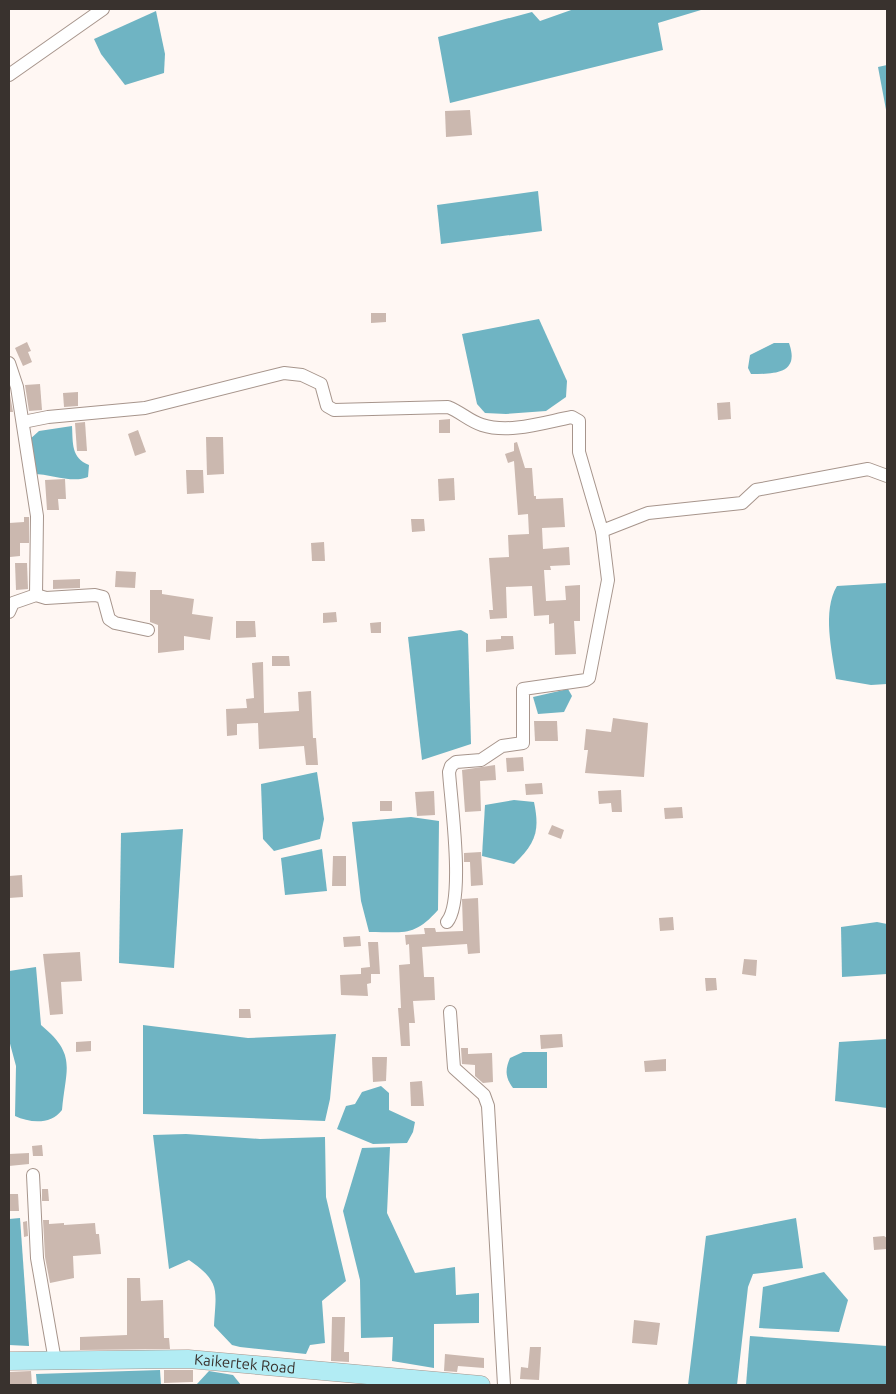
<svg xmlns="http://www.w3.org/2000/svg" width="896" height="1394" font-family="Ubuntu,sans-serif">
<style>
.water{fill:#6fb4c3}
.building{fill:#cbb8af}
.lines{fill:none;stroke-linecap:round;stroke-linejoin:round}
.minor-casing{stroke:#a7958c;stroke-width:14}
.secondary-casing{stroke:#a7958c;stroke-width:19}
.minor{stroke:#fff;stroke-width:12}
.secondary{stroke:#b2ecf4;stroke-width:18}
.labels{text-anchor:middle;stroke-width:4;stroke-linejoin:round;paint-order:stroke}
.street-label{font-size:15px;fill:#39322e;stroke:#fff}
</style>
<rect width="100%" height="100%" fill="#fff7f3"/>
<g class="water">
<polygon points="574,9 701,10 658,23 663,50 450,103 438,37 532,12 540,21"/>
<polygon points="156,11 165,54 164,73 125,85 101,54 94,39"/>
<polygon points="887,65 887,115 878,67"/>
<polygon points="538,191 542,231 441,244 437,205"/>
<polygon points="539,319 567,381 566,397 546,411 506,414 485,413 477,404 462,334"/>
<path d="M 774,343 L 789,343 C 800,374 775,374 751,374 L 748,368 L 750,355 Z"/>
<path d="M 72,426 C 73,443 71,458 89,465 L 88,477 C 72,484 49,473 31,474 L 29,440 L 39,431 Z"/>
<path d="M 887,583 L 887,684 L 871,685 L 836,679 C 832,651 822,611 837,586 Z"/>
<polygon points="461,630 468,634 471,744 422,760 408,637"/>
<polygon points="568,689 572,696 564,712 538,714 533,697"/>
<polygon points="317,772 324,819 320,839 274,851 263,839 261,784"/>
<path d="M 514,800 L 534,802 C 540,831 536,843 514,864 L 482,856 L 485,805 Z"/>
<path d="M 411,817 L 439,821 L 438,910 C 414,937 404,932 369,932 L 361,901 L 352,822 Z"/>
<polygon points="183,829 174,968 119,963 121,833"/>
<polygon points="322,849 327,891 285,895 281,858"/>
<polygon points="877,922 887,924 887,974 842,977 841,927"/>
<path d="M 36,967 L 41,1025 C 77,1055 66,1067 62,1110 C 51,1125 30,1123 15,1116 L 16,1066 L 9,1040 L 9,971 Z"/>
<polygon points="143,1025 248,1038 336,1034 330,1099 325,1121 143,1114"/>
<polygon points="887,1039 887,1108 835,1101 839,1042"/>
<path d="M 523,1052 L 547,1052 L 547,1088 L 513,1088 C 505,1077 505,1070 510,1058 Z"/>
<polygon points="381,1086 389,1093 389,1110 415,1122 413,1132 407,1143 373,1144 337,1129 346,1106 355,1104 362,1092"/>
<path d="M 186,1134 L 260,1139 L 325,1137 L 326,1197 L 346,1281 L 322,1301 L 325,1343 L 310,1345 L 306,1354 L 240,1347 L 232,1345 L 214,1326 C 216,1290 221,1282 189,1260 L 169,1269 L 153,1135 Z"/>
<polygon points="390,1147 387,1213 415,1273 455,1267 456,1295 479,1293 479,1323 434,1324 434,1368 392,1361 393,1337 361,1338 360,1280 343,1211 362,1148"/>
<polygon points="20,1218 29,1346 9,1345 9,1219"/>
<polygon points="796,1218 803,1268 753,1274 748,1287 737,1385 688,1385 706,1236"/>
<polygon points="824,1272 848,1300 839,1332 759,1328 763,1287"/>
<polygon points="750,1336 887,1346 887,1385 746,1385"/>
<polygon points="160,1370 161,1385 37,1385 36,1374"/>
<polygon points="209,1371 233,1375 241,1385 196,1385"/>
</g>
<g class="building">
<polygon points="470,110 472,135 446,137 445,111"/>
<polygon points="371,313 386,313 386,322 371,323"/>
<polygon points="27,342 31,351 28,352 32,362 23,366 15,348"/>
<polygon points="40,384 42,410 29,411 25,385"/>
<polygon points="9,388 9,389 13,412 9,412"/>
<polygon points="78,392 78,406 64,407 63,393"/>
<polygon points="730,402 731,419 718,420 717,403"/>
<polygon points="450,419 450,433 439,433 439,420"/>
<polygon points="85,422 87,451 77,451 75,423"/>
<polygon points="138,430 146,452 135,456 128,434"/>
<polygon points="206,437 223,437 224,474 207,475"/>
<polygon points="517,442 525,468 532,468 534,496 536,496 536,499 563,498 565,527 542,528 543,549 569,547 570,565 550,566 551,570 544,570 546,601 566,600 565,586 580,585 580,621 574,621 576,654 555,655 554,623 549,624 549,615 534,616 532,586 506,587 507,618 490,619 489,610 493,610 489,558 509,557 508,535 529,534 528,514 518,515 514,461 508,463 505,454 514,451 514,443"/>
<polygon points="186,470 203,470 204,493 187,494"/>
<polygon points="454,478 455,500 439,501 438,479"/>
<polygon points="65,479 66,499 58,499 59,510 47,510 45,480"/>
<polygon points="24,517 29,517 29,543 20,543 20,556 10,557 9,523 24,522"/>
<polygon points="411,519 424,519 425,531 412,532"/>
<polygon points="324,542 325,561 312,561 311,543"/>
<polygon points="15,563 27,563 28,589 16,590"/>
<polygon points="116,571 136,572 135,588 115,587"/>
<polygon points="80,579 80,588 53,589 53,580"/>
<polygon points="150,590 162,590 162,594 194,599 192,614 213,617 210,640 184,636 184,650 158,653 158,625 150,622"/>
<polygon points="336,612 337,622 323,623 323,613"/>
<polygon points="236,621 255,621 256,637 236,638"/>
<polygon points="381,622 381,633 371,633 370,623"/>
<polygon points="501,636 513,636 514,649 486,652 486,640 501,639"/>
<polygon points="272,656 289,656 290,666 272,666"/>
<polygon points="263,662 264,713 299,711 298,692 311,691 313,738 316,738 318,765 306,765 304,746 259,749 258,723 237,724 237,735 227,736 226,709 247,708 246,699 254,698 252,663"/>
<polygon points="613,718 648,723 644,777 585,773 588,750 584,750 586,729 611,732"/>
<polygon points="534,721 557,721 558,741 535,741"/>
<polygon points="523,757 524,771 507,772 506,758"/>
<polygon points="495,765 496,780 480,781 481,811 465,812 462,770"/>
<polygon points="542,783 543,794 526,795 525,784"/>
<polygon points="621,790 622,812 612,812 611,803 599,804 598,791"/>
<polygon points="434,791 435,815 417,816 415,792"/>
<rect x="380" y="801" width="12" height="10"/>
<polygon points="682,807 683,818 665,819 664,808"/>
<polygon points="552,825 564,830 561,839 548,834"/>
<polygon points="481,852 483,885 471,886 470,862 464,862 464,853"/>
<polygon points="333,856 346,856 346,886 332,886"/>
<polygon points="22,875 23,897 9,898 9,876"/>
<polygon points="478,898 480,953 468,954 467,944 422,947 424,977 434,977 435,1000 413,1001 415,1023 409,1023 410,1046 401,1046 398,1008 401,1008 399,965 410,964 409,944 406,945 405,935 425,934 424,928 435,928 436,932 463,931 462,899"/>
<polygon points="673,917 674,930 660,931 659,918"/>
<polygon points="360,936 361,946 344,947 343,937"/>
<polygon points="368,942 378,942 380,974 371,974 371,983 367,984 368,996 341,995 340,975 361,974 361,968 370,967"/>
<polygon points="80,952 82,981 61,982 63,1014 50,1015 43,954"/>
<polygon points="744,959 757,960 756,976 742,974"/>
<polygon points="705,978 716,978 717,990 706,991"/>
<polygon points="239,1009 250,1009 251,1018 239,1018"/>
<polygon points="562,1034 563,1047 541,1049 540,1035"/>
<polygon points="91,1041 91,1051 76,1052 76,1042"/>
<polygon points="461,1048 468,1048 468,1054 492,1053 493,1082 483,1083 475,1076 475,1065 462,1064"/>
<polygon points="372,1057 387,1057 386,1081 373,1082"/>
<polygon points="666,1059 666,1071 645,1072 644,1061"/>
<polygon points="422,1081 424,1106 411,1106 410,1082"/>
<polygon points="42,1145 43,1156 33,1156 32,1146"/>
<polygon points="29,1153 29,1164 9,1166 9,1154"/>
<polygon points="42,1189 48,1189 49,1201 42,1201"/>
<polygon points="9,1194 18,1194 19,1211 9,1211"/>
<polygon points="43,1220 49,1220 49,1224 64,1223 64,1225 95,1223 96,1234 99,1234 101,1254 73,1256 74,1278 50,1283 45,1257"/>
<polygon points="27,1221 28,1236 24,1237 23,1222"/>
<polygon points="884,1236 887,1238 887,1249 874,1250 873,1237"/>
<polygon points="127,1278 140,1278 141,1301 163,1300 164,1338 169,1338 170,1349 80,1350 80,1337 127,1335"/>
<polygon points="332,1317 345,1317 344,1352 349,1352 349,1362 331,1361"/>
<polygon points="634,1320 660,1323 657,1345 632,1343"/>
<polygon points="530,1347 541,1347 539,1380 520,1379 521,1367 528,1368"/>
<polygon points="445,1354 484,1358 484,1368 458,1366 457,1372 444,1371"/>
<polygon points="164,1370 193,1370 193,1382 164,1383"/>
<polygon points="31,1371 32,1385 9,1385 9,1372"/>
</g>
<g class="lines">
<g class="minor-casing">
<g id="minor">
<polyline points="9,75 103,9"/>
<polyline points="9,363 17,387 37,516 36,595"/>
<path d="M 23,422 L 48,417 L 145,408 L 284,373 L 302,375 L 321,384 L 327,406 L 334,410 L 448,407 C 461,412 469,421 482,425 C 510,434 545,422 572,417 L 579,421 L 579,452 L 602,531 L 648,513 L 742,503 L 756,490 L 868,469 L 887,476"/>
<polyline points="9,612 13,603 36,595 46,598 95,595 103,597 109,619 115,623 148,630"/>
<path d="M 447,922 C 465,900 451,803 449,772 L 451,766 L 456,762 L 481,760 L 502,746 L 523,743 L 523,689 L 586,680 L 589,678 L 608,580 L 602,531"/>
<polyline points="450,1012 454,1068 484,1095 488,1106 504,1385"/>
<polyline points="33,1175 37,1258 55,1361"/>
</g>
</g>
<g class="secondary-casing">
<g id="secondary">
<path id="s1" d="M 9,1361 L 188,1359 L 481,1385"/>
</g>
</g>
<use href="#minor" class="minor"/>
<use href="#secondary" class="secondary"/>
</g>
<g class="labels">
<g class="street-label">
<text dy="5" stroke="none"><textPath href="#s1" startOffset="236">Kaikertek Road</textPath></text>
</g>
</g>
<rect width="896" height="1394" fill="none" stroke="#39322e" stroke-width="20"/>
</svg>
